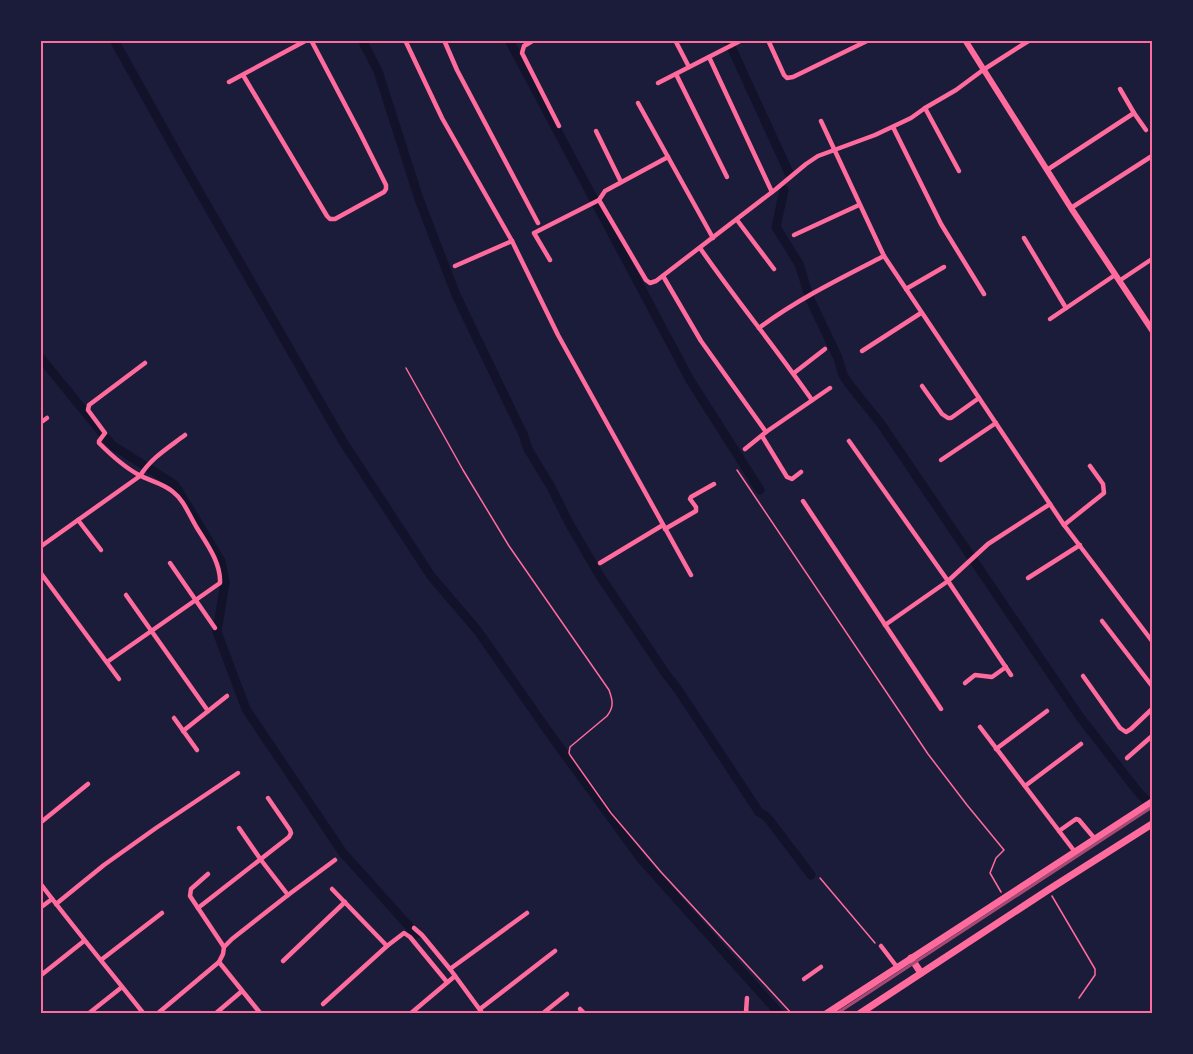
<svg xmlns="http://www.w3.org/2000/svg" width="1193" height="1054" font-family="Jost,sans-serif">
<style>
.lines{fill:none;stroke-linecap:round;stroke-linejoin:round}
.canal{stroke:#12122b;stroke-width:9}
.path{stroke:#ff6b9d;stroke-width:1.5}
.minor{stroke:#ff6b9d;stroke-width:4.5}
.secondary{stroke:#ff6b9d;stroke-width:6}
.primary{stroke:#ff6b9d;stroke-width:7}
.rail{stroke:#a44b75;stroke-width:3}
.neatline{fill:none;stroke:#ff6b9d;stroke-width:2}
</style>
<rect width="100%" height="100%" fill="#1b1b3a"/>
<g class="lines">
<g class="canal">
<polyline points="114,40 181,160 342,440 431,576 478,631 552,737 642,860 780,1014"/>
<polyline points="362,40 378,71 419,199 456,295 523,434 528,449 551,487 569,523 600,576 666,674 679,691 759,812 767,817 811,875"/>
<polyline points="509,40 690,380 760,490"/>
<polyline points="728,40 789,173"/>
<polyline points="784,190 776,227 799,264 810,299 838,358 843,375 849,384 881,424 1080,717 1139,793 1152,806"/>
<polyline points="40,357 112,445 175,485 221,561 225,582 217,632 246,709 343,853 416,934"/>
</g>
<g class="path">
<path d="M 406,368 L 463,470 L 509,546 L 609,690 C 613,701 614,707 607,716 L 570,747 L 569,753 L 570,755 L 611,813 L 661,872 L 792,1014"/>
<polyline points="737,470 928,754 967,805 1004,850 996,858 990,873 1001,892"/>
<polyline points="820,878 875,943"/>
<polyline points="1052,896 1095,969 1095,975 1079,998"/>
</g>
<g class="minor">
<polyline points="405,40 442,118 512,241 558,335 691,575"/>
<polyline points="444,40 457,70 538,223"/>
<polyline points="534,40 524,46 522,53 559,126"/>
<polyline points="675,40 689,67"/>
<polyline points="768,40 784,75 787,78 793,77 869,40"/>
<polyline points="709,57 772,192"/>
<polyline points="676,74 727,177"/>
<polyline points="243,75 327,216 330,219 335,219 384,192 386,189 386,185 360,133 311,40"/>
<polyline points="229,82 307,40"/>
<polyline points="658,83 742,40"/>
<polyline points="1120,89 1134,113"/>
<polyline points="638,103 713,238"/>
<polyline points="925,108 959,171"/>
<polyline points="821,121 884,256 1064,525 1152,641"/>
<polyline points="893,127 941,224 984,294"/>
<polyline points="596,131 621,182"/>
<polyline points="668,157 605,191 599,200 646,280 650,283 656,281 776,189 806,164 818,156 875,135 911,118 925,108 956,90 983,70 1030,40"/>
<polyline points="1047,170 1134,113 1146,130"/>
<polyline points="1071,208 1152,156"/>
<polyline points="737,220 774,269"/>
<polyline points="794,235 859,205"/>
<polyline points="1024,238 1066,308"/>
<path d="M 700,248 C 736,300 776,348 812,400"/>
<polyline points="550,260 534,233 599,200"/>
<polyline points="455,266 512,241"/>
<polyline points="663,276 701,341 766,432"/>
<polyline points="1119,281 1152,259"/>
<polyline points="906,289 944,267"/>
<polyline points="1050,319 1115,275"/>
<path d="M 759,328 C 798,299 841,278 884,256"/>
<polyline points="862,351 921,313"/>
<polyline points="794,373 825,349"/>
<polyline points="922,386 942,414 948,418 951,418 979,398"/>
<polyline points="40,423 47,418"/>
<polyline points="762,436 787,477 792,479 801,472"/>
<polyline points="849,441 948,581 1011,675"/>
<polyline points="745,449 766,432 830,388"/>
<polyline points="941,460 996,423"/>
<polyline points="803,501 941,709"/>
<polyline points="78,520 101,550"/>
<polyline points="1064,525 1104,493 1103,484 1090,466"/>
<polyline points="665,529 696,511 696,507 690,499 691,497 714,484"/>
<path d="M 40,547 L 140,476 C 151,458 168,448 185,435"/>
<polyline points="170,563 215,628"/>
<polyline points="600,563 663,525"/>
<polyline points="40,572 119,679"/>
<polyline points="1028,578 1080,545"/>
<polyline points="126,595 208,711"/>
<polyline points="1102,621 1152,686"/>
<polyline points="885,625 948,581 988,544 1050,504"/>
<path d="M 107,662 L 220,583 C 221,563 207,544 197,528 C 189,515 184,500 172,491 C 162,483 150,481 139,475 C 124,467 111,455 99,443 L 99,441 L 105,433 L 88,410 L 89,405 L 145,363"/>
<polyline points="1083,676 1120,728 1126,732 1131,729 1152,709"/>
<polyline points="965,683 975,675 992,677 1006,667"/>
<polyline points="174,718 197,750"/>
<polyline points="980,727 1075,852"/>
<polyline points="183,731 227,696"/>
<polyline points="996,749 1047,711"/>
<polyline points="1127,758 1152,736"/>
<polyline points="1025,786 1081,744"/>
<polyline points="40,823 88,784"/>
<polyline points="239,828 261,860 288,895"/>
<polyline points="1059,831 1076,819 1079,820 1095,839"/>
<polyline points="208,874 191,889 190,896 224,947"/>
<path d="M 40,883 C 74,928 109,970 144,1014"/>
<polyline points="332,889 387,946"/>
<polyline points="56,904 104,865 156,828 238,773"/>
<polyline points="40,908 52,899"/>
<polyline points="198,908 289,837 291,833 290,830 268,798"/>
<polyline points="414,928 422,935 450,969 483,1014"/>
<polyline points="881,946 897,967"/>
<polyline points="101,960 162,913"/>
<polyline points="283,961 345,902"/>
<polyline points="219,962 261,1014"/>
<polyline points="450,969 527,913"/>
<polyline points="40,976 84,941"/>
<polyline points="804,979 821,967"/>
<polyline points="747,998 746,1012 751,1014"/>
<polyline points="323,1004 387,946 404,933 410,937 447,982"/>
<polyline points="480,1009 555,951"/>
<polyline points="580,1009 585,1014"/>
<polyline points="88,1014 122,987"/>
<polyline points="157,1014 219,962 223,954 224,947 232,939 288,895 335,860"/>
<polyline points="215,1014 242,991"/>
<polyline points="410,1014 455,976"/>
<polyline points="542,1014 567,994"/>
</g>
<polyline class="secondary" points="965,40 1071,208 1152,330"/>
<g class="primary">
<polyline points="911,958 921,973"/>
<polyline points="826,1014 1152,802"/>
<polyline points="859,1014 1048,890 1152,824"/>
</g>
<polyline class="rail" points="836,1014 1152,807"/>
</g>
<rect width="1193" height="1054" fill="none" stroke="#1b1b3a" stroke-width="84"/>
<rect x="42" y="42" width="1109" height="970" class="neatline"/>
</svg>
